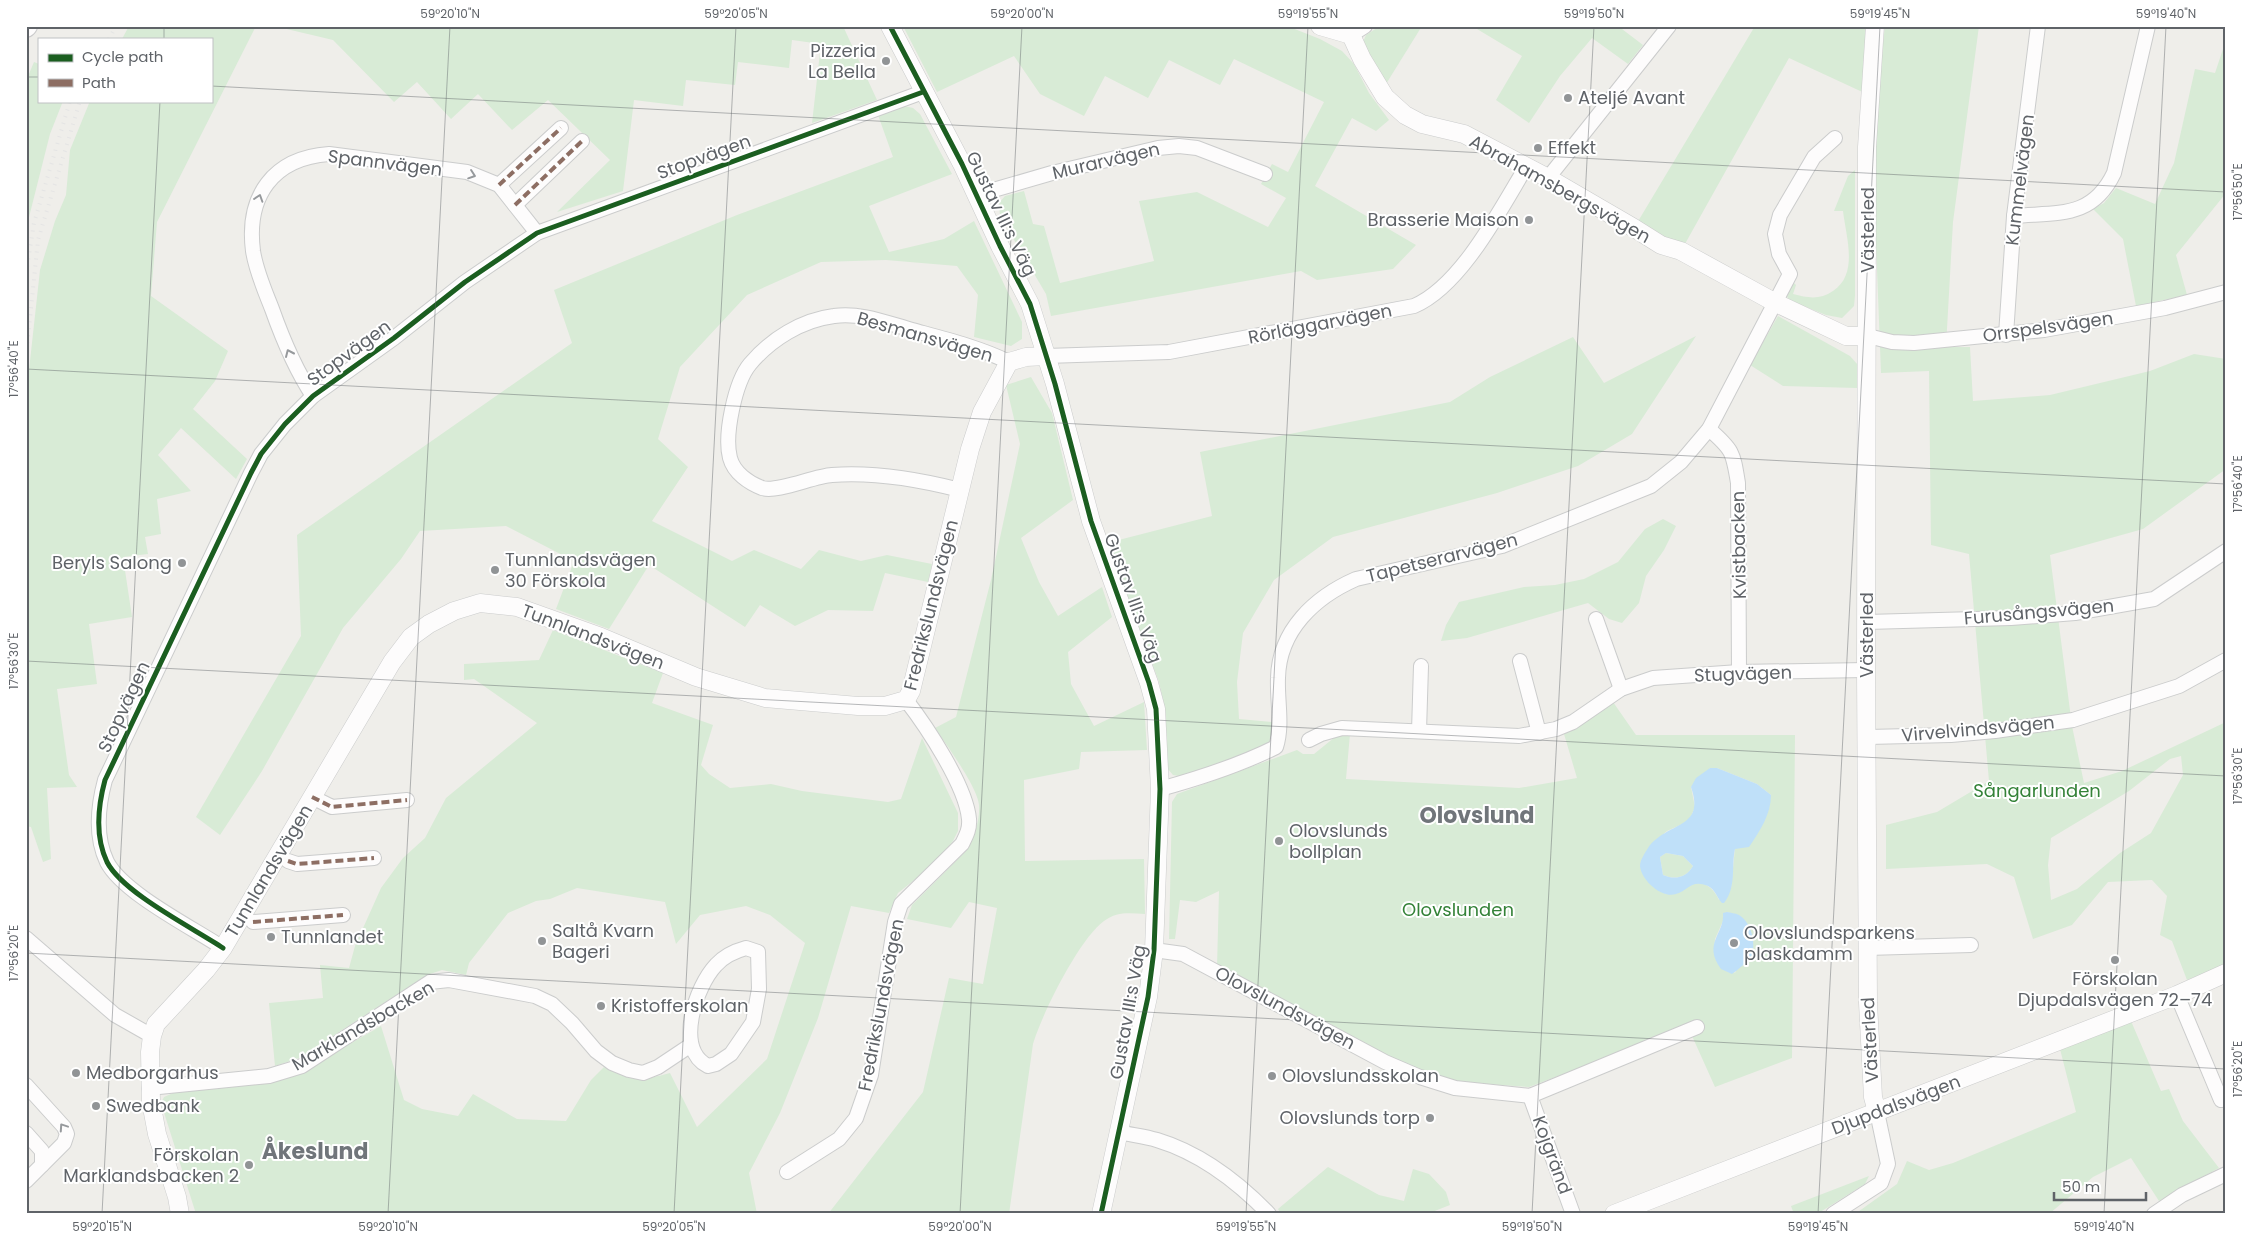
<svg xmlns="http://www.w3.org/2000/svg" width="2252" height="1240" font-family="Poppins,sans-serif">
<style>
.green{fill:#d8ebd6;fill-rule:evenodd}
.water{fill:#bfe0f9;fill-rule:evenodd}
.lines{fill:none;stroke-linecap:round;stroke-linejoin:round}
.minor-casing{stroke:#cbcccc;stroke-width:16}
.tertiary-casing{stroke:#cbcccc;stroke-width:19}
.secondary-casing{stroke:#cacacb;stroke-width:22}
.minor{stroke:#fdfcfc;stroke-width:14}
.tertiary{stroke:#fdfcfc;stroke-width:18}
.secondary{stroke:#fdfcfc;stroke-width:20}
.rail{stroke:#e4e4e4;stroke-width:4;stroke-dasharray:1 6;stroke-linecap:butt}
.quiet{stroke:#8d6e63;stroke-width:4;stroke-dasharray:8 4;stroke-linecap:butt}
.cycleway-casing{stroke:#fff;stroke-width:8}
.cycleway{stroke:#1b5e20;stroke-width:5}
.oneway{stroke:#96999c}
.ticks{fill:none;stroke:#5f6368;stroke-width:1;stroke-opacity:0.45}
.poi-dot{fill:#919496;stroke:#fff;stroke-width:2}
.labels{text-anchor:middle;stroke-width:4;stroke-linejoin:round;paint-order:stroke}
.poi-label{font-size:18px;fill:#5f6368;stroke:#fff;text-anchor:start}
.street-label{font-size:18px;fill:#5f6368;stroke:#fff}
.park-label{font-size:18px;fill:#348238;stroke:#fff}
.district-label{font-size:22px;font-weight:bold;fill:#70757a;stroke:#fff}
.neatline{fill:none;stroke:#5f6368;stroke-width:2}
.ticks-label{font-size:12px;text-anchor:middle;fill:#5f6368}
</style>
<rect width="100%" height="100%" fill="#efeeea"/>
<g class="green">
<polygon points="129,26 256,26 157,222 151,296 228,351 215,381 193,409 247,459 236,479 181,428 158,455 191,491 157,499 161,534 145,537 148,554 123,557 132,617 89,624 97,684 57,689 69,775 77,787 47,788 51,859 43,862 31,827 26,826 26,407 29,370 40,270 55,221 66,195 70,150 90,101 211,101 211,39 122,39"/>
<polygon points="274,26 843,26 877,100 812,123 821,44 792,40 789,68 738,62 735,85 686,80 683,106 634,100 623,191 557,212 610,160 548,100 512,130 478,94 451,119 417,82 394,102 333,40"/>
<polygon points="903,26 1287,26 1320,39 1342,51 1354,64 1369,93 1389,120 1376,131 1352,118 1315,186 1416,245 1393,269 1317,280 1301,271 1051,316 1046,294 1000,216 999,203 1005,196 1024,191 1033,224 1044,226 1060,283 1154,261 1139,201 1197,192 1268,227 1286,198 1261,184 1272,164 1288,172 1324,102 1234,59 1220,85 1169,60 1148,98 1105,76 1084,116 1040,94 1014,56 937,92"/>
<polygon points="1380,26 1422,26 1386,84 1363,42 1366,35"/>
<polygon points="1472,26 1618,26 1643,45 1628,64 1592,38 1560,76 1529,123 1496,100 1522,56"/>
<polygon points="1755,26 1878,26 1871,96 1789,58 1681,251 1634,228"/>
<path d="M 1885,26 L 1979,26 L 1953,222 L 1946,347 L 1970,347 L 1973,401 L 2050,395 L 2150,371 L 2194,354 L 2226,359 L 2226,469 L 2143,529 L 2050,555 L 2072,726 L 2084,783 L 2122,771 L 2226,722 L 2226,964 L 2187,980 L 2172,941 L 2160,935 L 2167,896 L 2152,880 L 2108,882 L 2072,925 L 2033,939 L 2014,877 L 1987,864 L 1886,869 L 1886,825 L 1937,812 L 1989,781 L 1969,554 L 1931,545 L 1929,371 L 1881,373 L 1872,140 ZM 2181,756 L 2183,775 L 2151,833 L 2120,853 L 2077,889 L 2051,900 L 2048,865 L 2051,838 L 2129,791 L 2170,759 Z"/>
<polygon points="2226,40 2226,193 2176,255 2187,295 2136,306 2123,239 2093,209 2104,203 2116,188 2155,204 2174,163 2195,69 2215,73"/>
<polygon points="34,62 39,64 39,101 63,101 50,134 26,229 26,81"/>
<polygon points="904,106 913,108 920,114 952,174 869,206 889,252 944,239 974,221 1022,322 1022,339 1011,346 974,337 978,295 957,266 886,260 821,262 747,295 680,367 658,439 688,467 652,521 732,561 754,550 801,569 819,550 861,561 887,555 932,564 928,582 885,573 873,611 828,610 795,626 760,605 745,627 649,565 609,629 556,609 574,561 506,526 420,531 401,559 343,628 262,771 220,835 196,817 301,636 297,535 572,343 554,290 737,215 893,157 878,115"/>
<path d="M 1855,170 L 1855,296 L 1854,306 L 1842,318 L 1826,315 L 1791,301 L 1787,297 L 1789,290 L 1794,283 L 1796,285 L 1793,294 C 1808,298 1820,300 1833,291 C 1859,274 1846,237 1843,211 L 1834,211 L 1848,176 Z"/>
<polygon points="1778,316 1850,356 1858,365 1857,388 1783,386 1750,365"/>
<polygon points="1696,336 1632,434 1578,466 1497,493 1333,537 1274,580 1243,633 1237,682 1239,719 1273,722 1276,747 1179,776 1173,775 1167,768 1165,709 1159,682 1107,543 1212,516 1200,452 1450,402 1490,377 1573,337 1604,383"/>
<path d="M 1031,377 L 1052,413 L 1073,500 L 1021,538 L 1039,582 L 1058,616 L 1102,587 L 1112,617 L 1068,652 L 1071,684 L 1094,726 L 1144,702 L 1147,750 L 1081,752 L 1079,769 L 1024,780 L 1025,861 L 1144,859 L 1145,914 C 1130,913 1117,911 1104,921 C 1079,939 1042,1014 1033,1044 L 1009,1214 L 828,1214 L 923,1092 L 949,978 L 983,984 L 997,908 L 969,902 L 951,928 L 907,919 L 912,905 L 965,852 C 974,838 980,822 979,805 C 978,788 946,744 935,728 L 956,717 L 991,580 L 1020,444 L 1006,385 Z"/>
<polygon points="1663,519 1676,526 1664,550 1646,576 1639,603 1622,623 1609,619 1588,603 1467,638 1441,641 1446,625 1459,602 1524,587 1555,585 1584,579 1618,562 1645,529"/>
<path d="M 553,630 L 663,673 L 652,703 L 713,725 L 701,765 L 709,774 L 730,788 L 771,784 L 802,791 L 888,802 L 901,799 L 922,738 L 958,813 L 958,831 L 953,841 L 933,865 L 898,893 L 889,913 L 851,906 L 818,1018 L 780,1113 L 749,1173 L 757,1214 L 196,1214 L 161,1103 L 164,1097 L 173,1093 L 255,1084 L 304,1070 L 381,1026 L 404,1100 L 422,1109 L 458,1116 L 473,1094 L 517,1119 L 566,1121 L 591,1080 L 604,1067 C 632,1082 640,1081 670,1073 L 697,1127 L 767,1059 L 805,943 L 770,915 L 746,906 L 700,915 L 676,944 L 665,902 L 577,888 L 550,899 L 536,901 L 508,913 L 469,963 L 466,975 L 442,970 L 427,975 L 299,1058 L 275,1066 L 269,1003 L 323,998 L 320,965 L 349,968 L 355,946 L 381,888 L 403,858 L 425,838 L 446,798 L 537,723 L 474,679 L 464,680 L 464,664 L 539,660 Z"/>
<path d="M 1613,702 L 1636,735 L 1795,735 L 1792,1058 L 1715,1087 L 1688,1027 L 1529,1087 L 1456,1082 L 1423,1071 L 1389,1056 L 1312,1014 L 1217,967 L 1219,891 L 1196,902 L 1180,900 L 1175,939 L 1169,939 L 1172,802 L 1177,794 L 1297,750 L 1303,754 L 1314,754 L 1335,737 L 1350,734 L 1346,779 L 1519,788 L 1577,778 L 1564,734 ZM 1710,768 L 1717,768 L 1757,784 L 1771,795 L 1735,848 L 1731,888 L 1719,900 C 1714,889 1705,880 1691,884 C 1679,888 1681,895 1665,894 L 1650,846 L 1667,831 L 1689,821 L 1695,807 L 1691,787 ZM 1727,912 L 1740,916 L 1752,935 L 1753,941 L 1743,965 L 1737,968 L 1735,973 L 1714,952 L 1715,939 Z"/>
<path d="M 1666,853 L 1683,856 L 1693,866 C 1686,878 1675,880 1663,875 L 1660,857 Z"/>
<polygon points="2131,1021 2161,1091 2169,1089 2183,1121 2219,1168 2159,1201 2131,1158 2093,1177 2049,1214 1855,1214 1897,1184 1907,1161 1929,1170 1953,1163 2076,1112 2060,1049"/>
<polygon points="1328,1167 1379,1195 1404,1201 1413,1169 1429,1174 1446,1192 1450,1205 1427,1214 1281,1214 1278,1209"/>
<polygon points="1869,1176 1865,1184 1817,1214 1794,1214 1791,1206"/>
</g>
<g class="water">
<path d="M 1710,768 L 1717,768 L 1757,784 L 1771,795 C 1771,814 1760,831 1749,847 L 1735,849 C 1731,866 1737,887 1724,903 L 1722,903 C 1717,898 1715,889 1708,886 C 1691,879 1689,890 1676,894 C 1662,899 1641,880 1640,866 C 1640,860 1645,853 1648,848 C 1667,821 1706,830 1691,787 L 1696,778 ZM 1666,853 L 1683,856 L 1693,866 C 1686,878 1675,880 1663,875 L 1660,857 Z"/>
<path d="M 1727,912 C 1731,913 1735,913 1739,915 C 1751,922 1756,942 1752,955 C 1750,960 1735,972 1732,974 L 1721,969 C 1702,943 1725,934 1723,913 Z"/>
</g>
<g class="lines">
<g class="minor-casing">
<g id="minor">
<polyline points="1351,35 1365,26"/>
<polyline points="1548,178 1669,26"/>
<polyline points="499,185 561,128"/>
<polyline points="976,195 1052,173 1158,148 1179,146 1197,148 1265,174"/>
<polyline points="515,205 582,141"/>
<path d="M 2014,216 C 2058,212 2092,219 2114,173 L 2148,26"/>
<polyline points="2006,335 2014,216 2038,26"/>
<polyline points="1868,336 1892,342 1914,343 2044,330 2165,308 2226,292"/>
<path d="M 1046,356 L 1169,352 L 1414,306 C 1461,286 1500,210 1526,167"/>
<path d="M 313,396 C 295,369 283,340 272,309 C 265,291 256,271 253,251 C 246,196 273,158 329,154 L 467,172 L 499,185 L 537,233"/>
<path d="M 1709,429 C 1733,450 1733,452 1738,483 L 1739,672"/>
<path d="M 960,490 C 921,480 872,472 832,475 C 814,476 777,493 762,488 C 749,483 734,473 730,458 C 724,435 735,382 750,364 C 771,339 802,320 834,316 C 860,312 887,323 912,330 C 945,339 978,347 1009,362"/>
<polyline points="1596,619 1621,689"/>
<polyline points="1867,622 2011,618 2075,613 2154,599 2226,551"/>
<polyline points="1520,661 1539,733"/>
<polyline points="1419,731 1421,666"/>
<polyline points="1868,737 1951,735 1995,731 2073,720 2179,686 2226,660"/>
<polyline points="1309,740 1321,734 1342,728 1519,736 1556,729 1573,722 1621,689 1653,678 1739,672 1866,670"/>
<path d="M 1160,789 C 1200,778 1240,765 1276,747 C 1283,725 1277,701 1278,678 C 1279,630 1315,597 1356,579 L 1502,546 L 1651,486 L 1681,462 L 1709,429 L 1790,274 L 1779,254 L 1775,234 L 1780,215 L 1814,157 L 1835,138"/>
<polyline points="312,797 332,807 407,800"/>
<polyline points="288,861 297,864 374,858"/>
<polyline points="253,922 343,915"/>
<polyline points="26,938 115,1015 152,1036"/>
<path d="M 223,948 C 193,928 123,893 107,862 C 95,837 98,806 105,780 L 251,473 L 261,454 L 285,424 L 313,396 L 394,338 L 465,282 L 537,233 L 923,92"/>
<path d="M 746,948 L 758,952 L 759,989 L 753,1022 L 731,1054 L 716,1064 L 708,1066 C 674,1049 696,986 716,965 C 724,956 735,951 746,948 Z"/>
<polyline points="1867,948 1971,945"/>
<polyline points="1154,950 1183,954 1385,1062 1420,1077 1455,1088 1530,1096 1697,1027"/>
<polyline points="2177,995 2221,1100"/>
<polyline points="26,1085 64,1127 67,1134 64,1143 26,1181"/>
<polyline points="149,1088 269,1076 302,1066 430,982 449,980 535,996 552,1004 572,1023 596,1051 612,1063 629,1070 643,1073 658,1067 691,1045"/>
<polyline points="1530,1096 1573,1214"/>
<path d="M 1119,1132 C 1131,1135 1144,1136 1157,1140 C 1200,1153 1238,1182 1269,1214"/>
<polyline points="26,1133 42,1151 42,1165"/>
<path d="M 787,1172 L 839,1139 L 856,1118 L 871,1075 L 895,922 L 901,904 L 962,844 C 966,836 970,829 969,819 C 966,786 927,727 906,700"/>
<polyline points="1833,1214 1881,1183 1888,1164 1877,1112"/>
<polyline points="2154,1214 2182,1195 2226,1174"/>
</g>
</g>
<g class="tertiary-casing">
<g id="tertiary">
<polyline points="890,26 962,164 1000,246 1030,304 1055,384 1091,521 1149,683 1156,709 1160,789 1154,950 1148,997 1101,1214"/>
<polyline points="1320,26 1351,35 1362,59 1385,97 1405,115 1422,124 1464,134 1548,178 1634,228 1661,245 1681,251 1774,302 1846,336 1868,336"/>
<polyline points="1875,26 1867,147 1866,670 1868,1003 1873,1097 1877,1112"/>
<polyline points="180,1214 177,1197 157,1134 151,1102 150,1052 152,1036 156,1024 206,970 223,948 392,662 411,637 429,624 454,611 480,603 517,607 601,637 696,677 765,698 858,706 885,706 906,700 911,691 970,449 982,412 1009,362 1026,357 1046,356"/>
<polyline points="1614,1214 2177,995 2226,973"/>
</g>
</g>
<g class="secondary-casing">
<polyline id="secondary" points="26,27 27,26"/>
</g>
<use href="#minor" class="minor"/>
<use href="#tertiary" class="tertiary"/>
<use href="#secondary" class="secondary"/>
<g class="rail">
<polyline points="109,39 116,26"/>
<polyline points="26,273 34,223 70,101"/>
<polyline points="26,357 38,240 80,101"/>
</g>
<g class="quiet">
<polyline points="499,185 561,128"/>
<polyline points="515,205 582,141"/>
<polyline points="312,797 332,807 407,800"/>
<polyline points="288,861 297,864 374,858"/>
<polyline points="253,922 343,915"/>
</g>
<g class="cycleway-casing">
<g id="cycleway">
<polyline points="890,26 962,164 1000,246 1030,304 1055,384 1091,521 1149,683 1156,709 1160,789 1154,950 1148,997 1101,1214"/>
<path d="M 223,948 C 193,928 123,893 107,862 C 95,837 98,806 105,780 L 251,473 L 261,454 L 285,424 L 313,396 L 394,338 L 465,282 L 537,233 L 923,92"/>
</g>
</g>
<use href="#cycleway" class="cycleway"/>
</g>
<defs><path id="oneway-chevron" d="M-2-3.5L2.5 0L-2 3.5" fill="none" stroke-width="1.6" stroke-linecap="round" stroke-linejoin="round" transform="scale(1.25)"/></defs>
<g class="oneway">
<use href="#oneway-chevron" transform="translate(472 175) rotate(19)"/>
<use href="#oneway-chevron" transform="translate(259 198) rotate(-72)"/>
<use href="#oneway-chevron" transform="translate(289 353) rotate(-114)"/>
<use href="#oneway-chevron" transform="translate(63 1127) rotate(-124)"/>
</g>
<path class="ticks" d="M 164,39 L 164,26M 26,77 L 39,77M 211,86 L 2226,192M 26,369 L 2226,484M 26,661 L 2226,776M 26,953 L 2226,1069M 102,1214 L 160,101M 388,1214 L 450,26M 674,1214 L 736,26M 960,1214 L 1022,26M 1246,1214 L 1308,26M 1532,1214 L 1594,26M 1818,1214 L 1880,26M 2104,1214 L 2166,26"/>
<g class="poi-dot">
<circle cx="886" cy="61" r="5"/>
<circle cx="1568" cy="98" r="5"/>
<circle cx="1538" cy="148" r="5"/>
<circle cx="1529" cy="220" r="5"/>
<circle cx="182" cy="563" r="5"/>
<circle cx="495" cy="570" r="5"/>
<circle cx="1279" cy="841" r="5"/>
<circle cx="271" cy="937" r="5"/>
<circle cx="542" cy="941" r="5"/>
<circle cx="1734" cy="943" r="5"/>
<circle cx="2115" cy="960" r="5"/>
<circle cx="601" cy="1006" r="5"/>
<circle cx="76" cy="1073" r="5"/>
<circle cx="1272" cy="1076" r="5"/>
<circle cx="96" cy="1106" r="5"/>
<circle cx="1430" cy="1118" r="5"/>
<circle cx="249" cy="1165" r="5"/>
</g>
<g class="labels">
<g class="poi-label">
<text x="876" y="57" text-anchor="end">Pizzeria<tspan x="876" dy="21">La Bella</tspan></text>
<text x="1578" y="104">Ateljé Avant</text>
<text x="1548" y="154">Effekt</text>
<text x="1519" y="226" text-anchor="end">Brasserie Maison</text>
<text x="505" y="566">Tunnlandsvägen<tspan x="505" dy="21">30 Förskola</tspan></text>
<text x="172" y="569" text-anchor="end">Beryls Salong</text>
<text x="1289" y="837">Olovslunds<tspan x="1289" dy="21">bollplan</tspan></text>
<text x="552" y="937">Saltå Kvarn<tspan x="552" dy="21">Bageri</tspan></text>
<text x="1744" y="939">Olovslundsparkens<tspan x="1744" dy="21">plaskdamm</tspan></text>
<text x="281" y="943">Tunnlandet</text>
<text x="2115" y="985" text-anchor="middle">Förskolan<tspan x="2115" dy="21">Djupdalsvägen 72–74</tspan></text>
<text x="611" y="1012">Kristofferskolan</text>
<text x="86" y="1079">Medborgarhus</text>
<text x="1282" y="1082">Olovslundsskolan</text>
<text x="106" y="1112">Swedbank</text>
<text x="1420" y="1124" text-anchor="end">Olovslunds torp</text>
<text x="239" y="1161" text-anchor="end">Förskolan<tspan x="239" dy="21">Marklandsbacken 2</tspan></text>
</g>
<g class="street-label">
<text transform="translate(704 157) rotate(-20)" y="6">Stopvägen</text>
<text transform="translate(1106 161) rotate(-13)" y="6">Murarvägen</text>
<text transform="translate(385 163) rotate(7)" y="6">Spannvägen</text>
<text transform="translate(2020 180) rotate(-83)" y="6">Kummelvägen</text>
<text transform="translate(1560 189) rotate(29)" y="6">Abrahamsbergsvägen</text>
<text transform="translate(1001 214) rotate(64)" y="6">Gustav III:s Väg</text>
<text transform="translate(1868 230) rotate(-90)" y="6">Västerled</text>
<text transform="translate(1320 324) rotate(-11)" y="6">Rörläggarvägen</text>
<text transform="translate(2048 327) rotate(-8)" y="6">Orrspelsvägen</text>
<text transform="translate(925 337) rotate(16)" y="6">Besmansvägen</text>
<text transform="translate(349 353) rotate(-36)" y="6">Stopvägen</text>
<text transform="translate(1739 545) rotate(-91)" y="6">Kvistbacken</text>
<text transform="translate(1442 558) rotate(-14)" y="6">Tapetserarvägen</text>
<text transform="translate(1133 598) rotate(70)" y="6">Gustav III:s Väg</text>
<text transform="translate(931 605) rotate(-76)" y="6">Fredrikslundsvägen</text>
<text transform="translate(2039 612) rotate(-5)" y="6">Furusångsvägen</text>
<text transform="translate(1867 635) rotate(-90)" y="6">Västerled</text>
<text transform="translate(593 637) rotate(21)" y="6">Tunnlandsvägen</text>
<text transform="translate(1743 674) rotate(-2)" y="6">Stugvägen</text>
<text transform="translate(124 707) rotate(-65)" y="6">Stopvägen</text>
<text transform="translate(1978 729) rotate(-5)" y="6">Virvelvindsvägen</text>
<text transform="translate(269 871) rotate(-59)" y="6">Tunnlandsvägen</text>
<text transform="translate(881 1005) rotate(-79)" y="6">Fredrikslundsvägen</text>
<text transform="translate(1285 1008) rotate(28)" y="6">Olovslundsvägen</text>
<text transform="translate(1128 1012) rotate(-80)" y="6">Gustav III:s Väg</text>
<text transform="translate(363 1026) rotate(-30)" y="6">Marklandsbacken</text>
<text transform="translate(1870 1040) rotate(-93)" y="6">Västerled</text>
<text transform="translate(1896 1105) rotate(-21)" y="6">Djupdalsvägen</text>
<text transform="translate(1552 1155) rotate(70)" y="6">Kojgränd</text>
</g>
<g class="park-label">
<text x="2037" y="797">Sångarlunden</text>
<text x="1458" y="916">Olovslunden</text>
</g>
<g class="district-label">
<text x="1477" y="823">Olovslund</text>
<text x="315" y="1159">Åkeslund</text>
</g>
</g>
<rect width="2252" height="1240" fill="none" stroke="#ffffff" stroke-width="55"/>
<rect x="38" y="38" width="175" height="65" fill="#ffffff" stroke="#bfc1c3"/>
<rect x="48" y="54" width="25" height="8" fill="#1b5e20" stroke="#bfc1c3"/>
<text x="82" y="62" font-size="15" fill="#5f6368">Cycle path</text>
<rect x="48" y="79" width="25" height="8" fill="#8d6e63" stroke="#bfc1c3"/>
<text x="82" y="88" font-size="15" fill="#5f6368">Path</text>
<path d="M2054 1192v8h92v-8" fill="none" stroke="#5f6368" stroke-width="2.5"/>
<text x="2062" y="1192" font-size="15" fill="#5f6368" stroke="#ffffff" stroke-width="4" paint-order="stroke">50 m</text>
<rect x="28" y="28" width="2196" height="1184" class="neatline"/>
<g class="ticks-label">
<text x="450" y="18">59°20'10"N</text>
<text x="736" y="18">59°20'05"N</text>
<text x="1022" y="18">59°20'00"N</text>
<text x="1308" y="18">59°19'55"N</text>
<text x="1594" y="18">59°19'50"N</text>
<text x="1880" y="18">59°19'45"N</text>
<text x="2166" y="18">59°19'40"N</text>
<text transform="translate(2238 192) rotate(-90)" y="4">17°56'50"E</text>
<text transform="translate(14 369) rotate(-90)" y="4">17°56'40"E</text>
<text transform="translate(2238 484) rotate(-90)" y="4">17°56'40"E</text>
<text transform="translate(14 661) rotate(-90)" y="4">17°56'30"E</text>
<text transform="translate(2238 776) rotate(-90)" y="4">17°56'30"E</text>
<text transform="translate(14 953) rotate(-90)" y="4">17°56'20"E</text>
<text transform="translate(2238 1069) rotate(-90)" y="4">17°56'20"E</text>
<text x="102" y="1231">59°20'15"N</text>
<text x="388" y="1231">59°20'10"N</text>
<text x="674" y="1231">59°20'05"N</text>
<text x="960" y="1231">59°20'00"N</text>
<text x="1246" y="1231">59°19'55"N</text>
<text x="1532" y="1231">59°19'50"N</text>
<text x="1818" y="1231">59°19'45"N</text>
<text x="2104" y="1231">59°19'40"N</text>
</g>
</svg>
